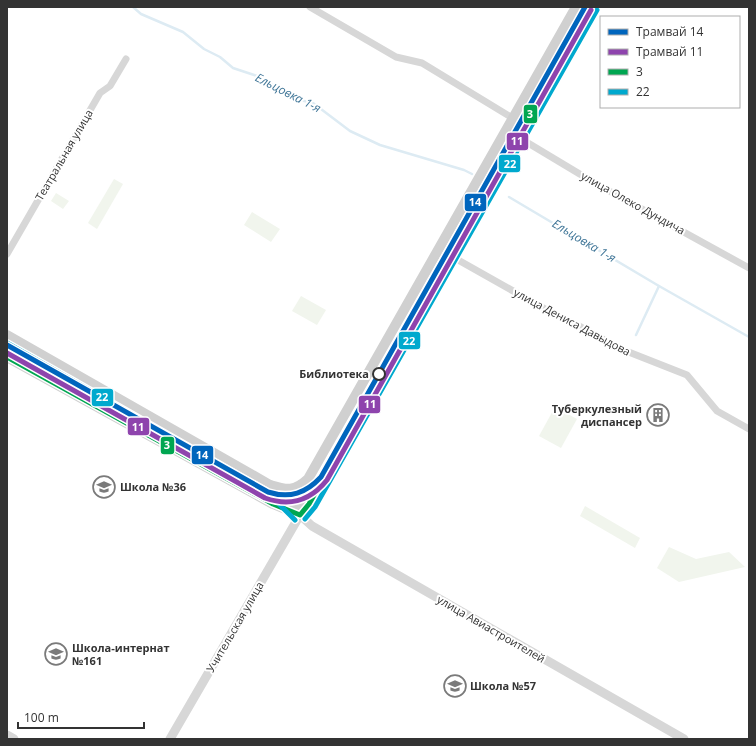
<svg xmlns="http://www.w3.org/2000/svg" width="756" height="746" font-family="'Open Sans',sans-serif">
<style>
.green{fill:#f1f5ed}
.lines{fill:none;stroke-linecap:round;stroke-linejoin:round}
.stream{stroke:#ddebf3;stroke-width:2.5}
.minor{stroke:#d7d7d7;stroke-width:7}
.tertiary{stroke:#d7d7d7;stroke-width:9}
.secondary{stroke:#d0d0d0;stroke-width:10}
.bus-1-casing{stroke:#fff;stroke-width:8}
.bus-2-casing{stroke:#fff;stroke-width:8}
.bus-1{stroke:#00a651;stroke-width:5}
.bus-2{stroke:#00a9ce;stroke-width:5}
.tram-1-casing{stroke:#fff;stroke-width:8}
.tram-2-casing{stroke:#fff;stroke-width:8}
.tram-1{stroke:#0065bd;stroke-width:5}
.tram-2{stroke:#8e44ad;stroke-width:5}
.stop-dot{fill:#fff;stroke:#333;stroke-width:2}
.labels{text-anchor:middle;stroke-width:4;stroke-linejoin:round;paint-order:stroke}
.street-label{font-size:11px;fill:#333;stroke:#fff}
.stop-label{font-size:11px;font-weight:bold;fill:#333;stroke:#fff;text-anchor:end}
.poi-label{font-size:11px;font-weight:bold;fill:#333;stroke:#fff;text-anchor:start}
.water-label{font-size:12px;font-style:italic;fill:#3f7597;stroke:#fff}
.line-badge{stroke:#fff;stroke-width:1.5}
.badge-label{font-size:11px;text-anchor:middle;font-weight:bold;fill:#fff}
</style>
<rect width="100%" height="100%" fill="#fff"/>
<g class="green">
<polygon points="114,179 123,184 97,229 88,223"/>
<polygon points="56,193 69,201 63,209 51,201"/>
<polygon points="252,212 280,229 271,242 244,225"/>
<polygon points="301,296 326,310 317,325 292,311"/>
<polygon points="555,407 577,419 561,448 539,436"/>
<polygon points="585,506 640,538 635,548 580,516"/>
<polygon points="669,547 696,559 729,552 745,567 679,582 657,568"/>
</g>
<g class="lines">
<g class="stream">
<polyline points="133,7 141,14 183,32 204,49 220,57 233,68 257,76 300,100 313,103 350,131 380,145 464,170 472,174"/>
<polyline points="509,197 659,286 636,335"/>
<polyline points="659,286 749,337"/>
</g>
<g class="minor">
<polyline points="310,7 396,57 422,63 524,125"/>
<polyline points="518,137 593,182 749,268"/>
<polyline points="7,254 100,93 110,86 126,59"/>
<polyline points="451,256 561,318 581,327 621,349 687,375 717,411 749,429"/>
</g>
<g class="tertiary">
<polyline points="7,735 14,739"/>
<polyline points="170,739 300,515 312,526 684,739"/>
</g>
<g class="secondary">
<polyline points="7,335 270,485 300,515"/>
<polyline points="7,357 273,504 297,514"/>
<path d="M 270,485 C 287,490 294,492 308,479 L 576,7"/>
<polyline points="300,515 309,504 591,7"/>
<polyline points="300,515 298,494 301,485"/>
</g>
<g class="bus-1-casing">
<polyline id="bus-1" points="7,357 273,504 300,515 309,504 591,7"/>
</g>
<g class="bus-2-casing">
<g id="bus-2">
<polyline points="7,343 266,491 295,520"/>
<polyline points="305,519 315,507 597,10"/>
</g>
</g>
<use href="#bus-1" class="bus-1"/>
<use href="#bus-2" class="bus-2"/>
<g class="tram-1-casing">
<path id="tram-1" d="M 7,345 L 268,492 C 290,499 306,493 321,477 L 585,7"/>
</g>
<g class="tram-2-casing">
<path id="tram-2" d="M 7,353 L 265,498 C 290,507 311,500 327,480 L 591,10"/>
</g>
<use href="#tram-1" class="tram-1"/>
<use href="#tram-2" class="tram-2"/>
</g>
<defs>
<g id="building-ring" transform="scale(1.15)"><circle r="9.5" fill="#fff" stroke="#7a7a7a" stroke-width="1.5"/><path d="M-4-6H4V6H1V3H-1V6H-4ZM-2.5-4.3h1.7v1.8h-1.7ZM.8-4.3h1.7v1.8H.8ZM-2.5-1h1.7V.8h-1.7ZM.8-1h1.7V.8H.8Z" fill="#7a7a7a"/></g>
<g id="school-ring" transform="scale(1.15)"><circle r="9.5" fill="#fff" stroke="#7a7a7a" stroke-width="1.5"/><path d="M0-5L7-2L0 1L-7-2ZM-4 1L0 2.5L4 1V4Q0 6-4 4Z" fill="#7a7a7a"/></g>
</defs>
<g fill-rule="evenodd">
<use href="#building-ring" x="658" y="415"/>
<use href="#school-ring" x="104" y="487"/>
<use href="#school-ring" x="56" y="654"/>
<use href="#school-ring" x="455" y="686"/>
</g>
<circle class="stop-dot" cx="379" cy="374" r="6"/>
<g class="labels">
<g class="street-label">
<text transform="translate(64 155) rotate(-60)" y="4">Театральная улица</text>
<text transform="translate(633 203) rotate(29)" y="4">улица Олеко Дундича</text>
<text transform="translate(572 322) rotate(28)" y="4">улица Дениса Давыдова</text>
<text transform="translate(235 627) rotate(-60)" y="4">Учительская улица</text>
<text transform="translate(491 629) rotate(30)" y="4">улица Авиастроителей</text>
</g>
<g class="stop-label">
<text x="369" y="378">Библиотека</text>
</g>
<g class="poi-label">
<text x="642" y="413" text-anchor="end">Туберкулезный<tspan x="642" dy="13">диспансер</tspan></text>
<text x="120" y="491">Школа №36</text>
<text x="72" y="652">Школа-интернат<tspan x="72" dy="13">№161</tspan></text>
<text x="470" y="690">Школа №57</text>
</g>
<g class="water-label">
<text transform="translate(288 93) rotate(27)" y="4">Ельцовка 1-я</text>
<text transform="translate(584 241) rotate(31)" y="4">Ельцовка 1-я</text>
</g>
</g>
<g class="line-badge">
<rect x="523" y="104" width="15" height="20" rx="4" fill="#00a651"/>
<rect x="506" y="132" width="23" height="19" rx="4" fill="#8e44ad"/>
<rect x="498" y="154" width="23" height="19" rx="4" fill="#00a9ce"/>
<rect x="464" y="193" width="23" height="19" rx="4" fill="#0065bd"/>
<rect x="398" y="331" width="23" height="19" rx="4" fill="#00a9ce"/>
<rect x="91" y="388" width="23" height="19" rx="4" fill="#00a9ce"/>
<rect x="358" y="395" width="23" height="19" rx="4" fill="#8e44ad"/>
<rect x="127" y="417" width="23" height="19" rx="4" fill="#8e44ad"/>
<rect x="160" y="436" width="15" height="19" rx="4" fill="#00a651"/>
<rect x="191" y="445" width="23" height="20" rx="4" fill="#0065bd"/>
</g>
<g class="badge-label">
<text x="530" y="118">3</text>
<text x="517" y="145">11</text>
<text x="510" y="168">22</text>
<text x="475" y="206">14</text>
<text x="409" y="345">22</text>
<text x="102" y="401">22</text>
<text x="370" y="408">11</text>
<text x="138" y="431">11</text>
<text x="167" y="449">3</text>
<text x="202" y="459">14</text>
</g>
<rect width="756" height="746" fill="none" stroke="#333333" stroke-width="16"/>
<rect x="600" y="16" width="140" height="92" fill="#ffffff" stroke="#adadad"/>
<rect x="608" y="29" width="20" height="6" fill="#0065bd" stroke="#adadad"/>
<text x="636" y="36" font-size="12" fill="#333333">Трамвай 14</text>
<rect x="608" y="49" width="20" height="6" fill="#8e44ad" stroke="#adadad"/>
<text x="636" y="56" font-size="12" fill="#333333">Трамвай 11</text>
<rect x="608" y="69" width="20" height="6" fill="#00a651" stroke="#adadad"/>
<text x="636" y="76" font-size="12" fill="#333333">3</text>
<rect x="608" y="89" width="20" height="6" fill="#00a9ce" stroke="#adadad"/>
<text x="636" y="96" font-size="12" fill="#333333">22</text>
<path d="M18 722v6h126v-6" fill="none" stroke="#333333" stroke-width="2"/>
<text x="24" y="722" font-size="12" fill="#333333" stroke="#ffffff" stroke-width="3" paint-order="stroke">100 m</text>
</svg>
